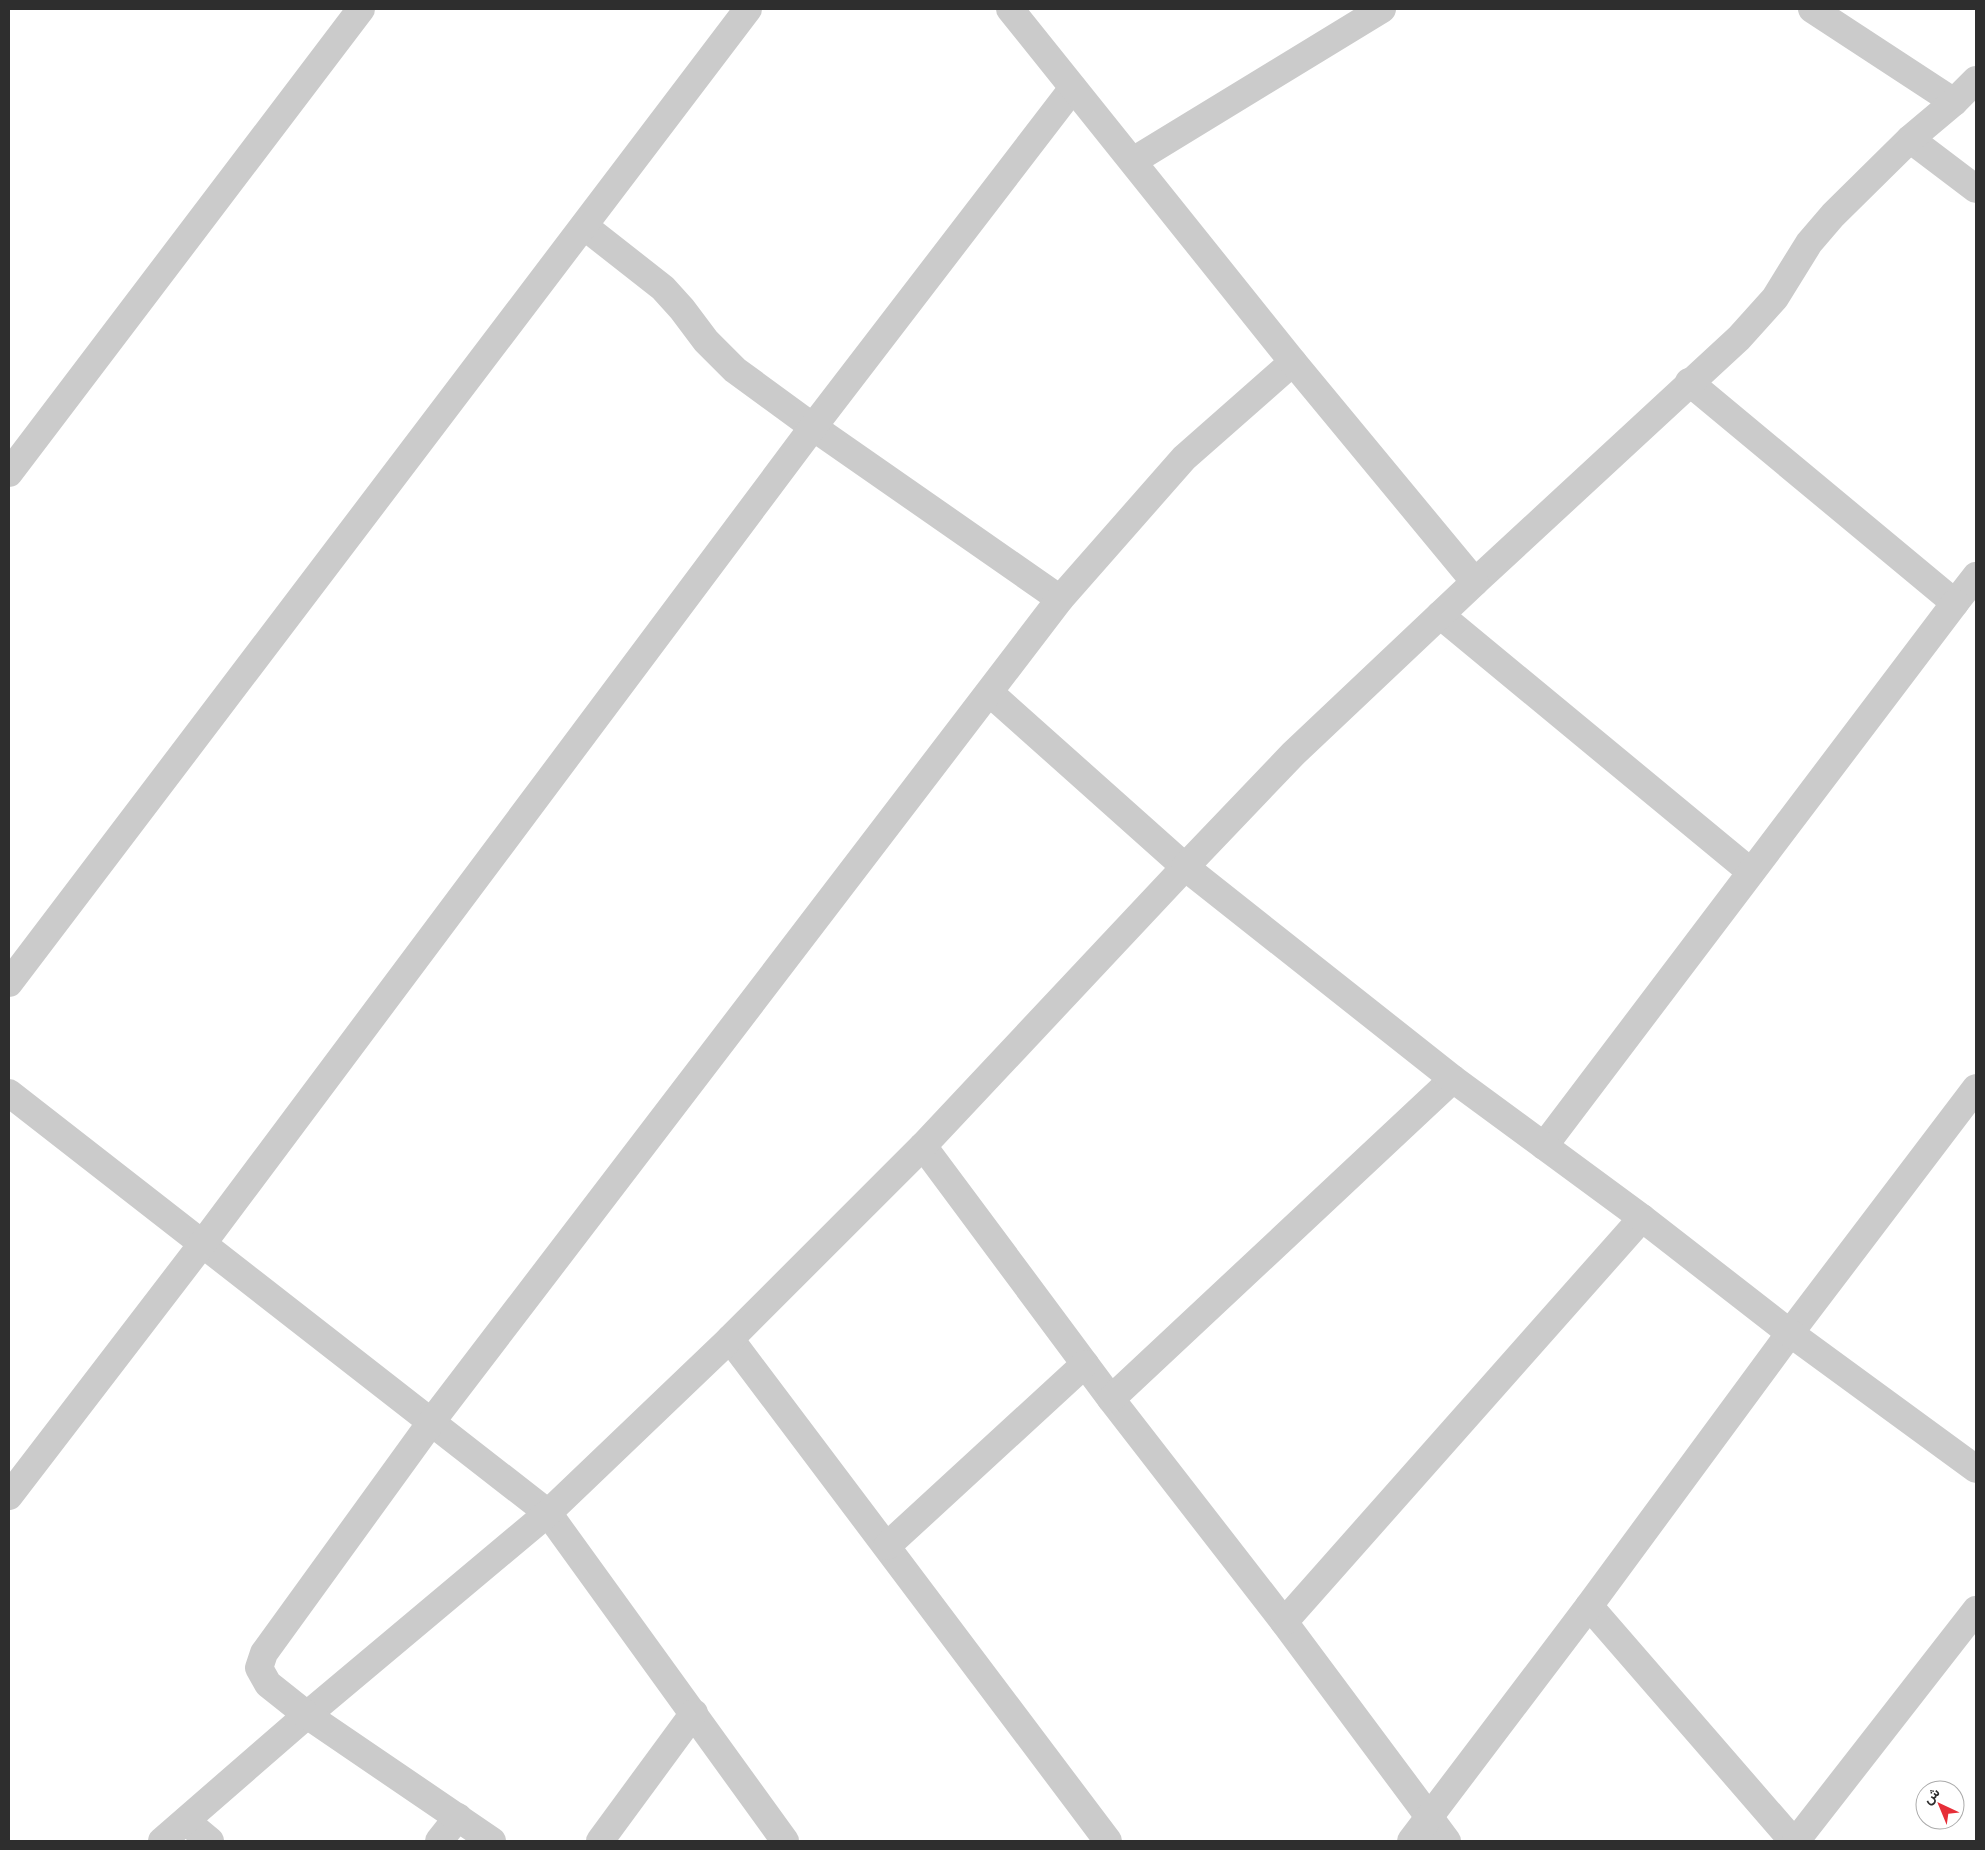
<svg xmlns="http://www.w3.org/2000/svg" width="1985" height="1850" font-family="Mulish,Vazirmatn,sans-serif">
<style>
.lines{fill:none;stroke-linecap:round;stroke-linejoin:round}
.minor{stroke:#cbcbcb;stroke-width:28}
.tertiary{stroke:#cbcbcb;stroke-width:28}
</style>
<rect width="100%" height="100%" fill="#fff"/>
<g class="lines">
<g class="minor">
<polyline points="1812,9 1954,102"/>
<polyline points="1910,139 1976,189"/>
<polyline points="1133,161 1382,9"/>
<polyline points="584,226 663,288 682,309 706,341 735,370 813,427 1060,599"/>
<polyline points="1689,382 1955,603 1976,576"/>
<polyline points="9,473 361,9"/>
<polyline points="1475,582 1739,338 1775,298 1809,243 1833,215 1910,139 1954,102 1976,80"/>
<polyline points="1440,615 1751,872"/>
<polyline points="9,983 748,9"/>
<polyline points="9,1093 548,1513 785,1841"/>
<polyline points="923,1146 1111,1399 1284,1622 1447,1841"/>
<polyline points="1544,1146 1955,603"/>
<polyline points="730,1339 1108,1841"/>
<polyline points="1111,1399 1453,1079"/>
<polyline points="9,1496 203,1243 813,427 1073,88"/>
<polyline points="887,1546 1085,1364"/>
<polyline points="1589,1606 1793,1841"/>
<polyline points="1284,1622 1642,1218"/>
<polyline points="186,1821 210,1841"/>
<polyline points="162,1841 307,1715 548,1513 730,1339 923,1146 1185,867 990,693"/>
<polyline points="439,1841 458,1817"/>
<polyline points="492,1841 307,1715 268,1684 259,1668 264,1653 432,1421 1060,599 1184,458 1293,362"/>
<polyline points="600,1841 694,1713"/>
<polyline points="1411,1841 1589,1606 1790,1333 1976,1088"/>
<polyline points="1796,1841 1976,1610"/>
</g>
<polyline class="tertiary" points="1010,9 1293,362 1475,582 1293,754 1185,867 1453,1079 1642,1218 1790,1333 1976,1469"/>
</g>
<rect width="1985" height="1850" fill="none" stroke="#2e2e2e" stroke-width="20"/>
<g transform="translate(1940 1805) rotate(316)"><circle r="24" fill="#ffffff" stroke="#ababab"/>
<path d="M0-4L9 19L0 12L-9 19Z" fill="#e62e38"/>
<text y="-8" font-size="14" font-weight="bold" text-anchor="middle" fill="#2e2e2e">ش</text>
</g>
</svg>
